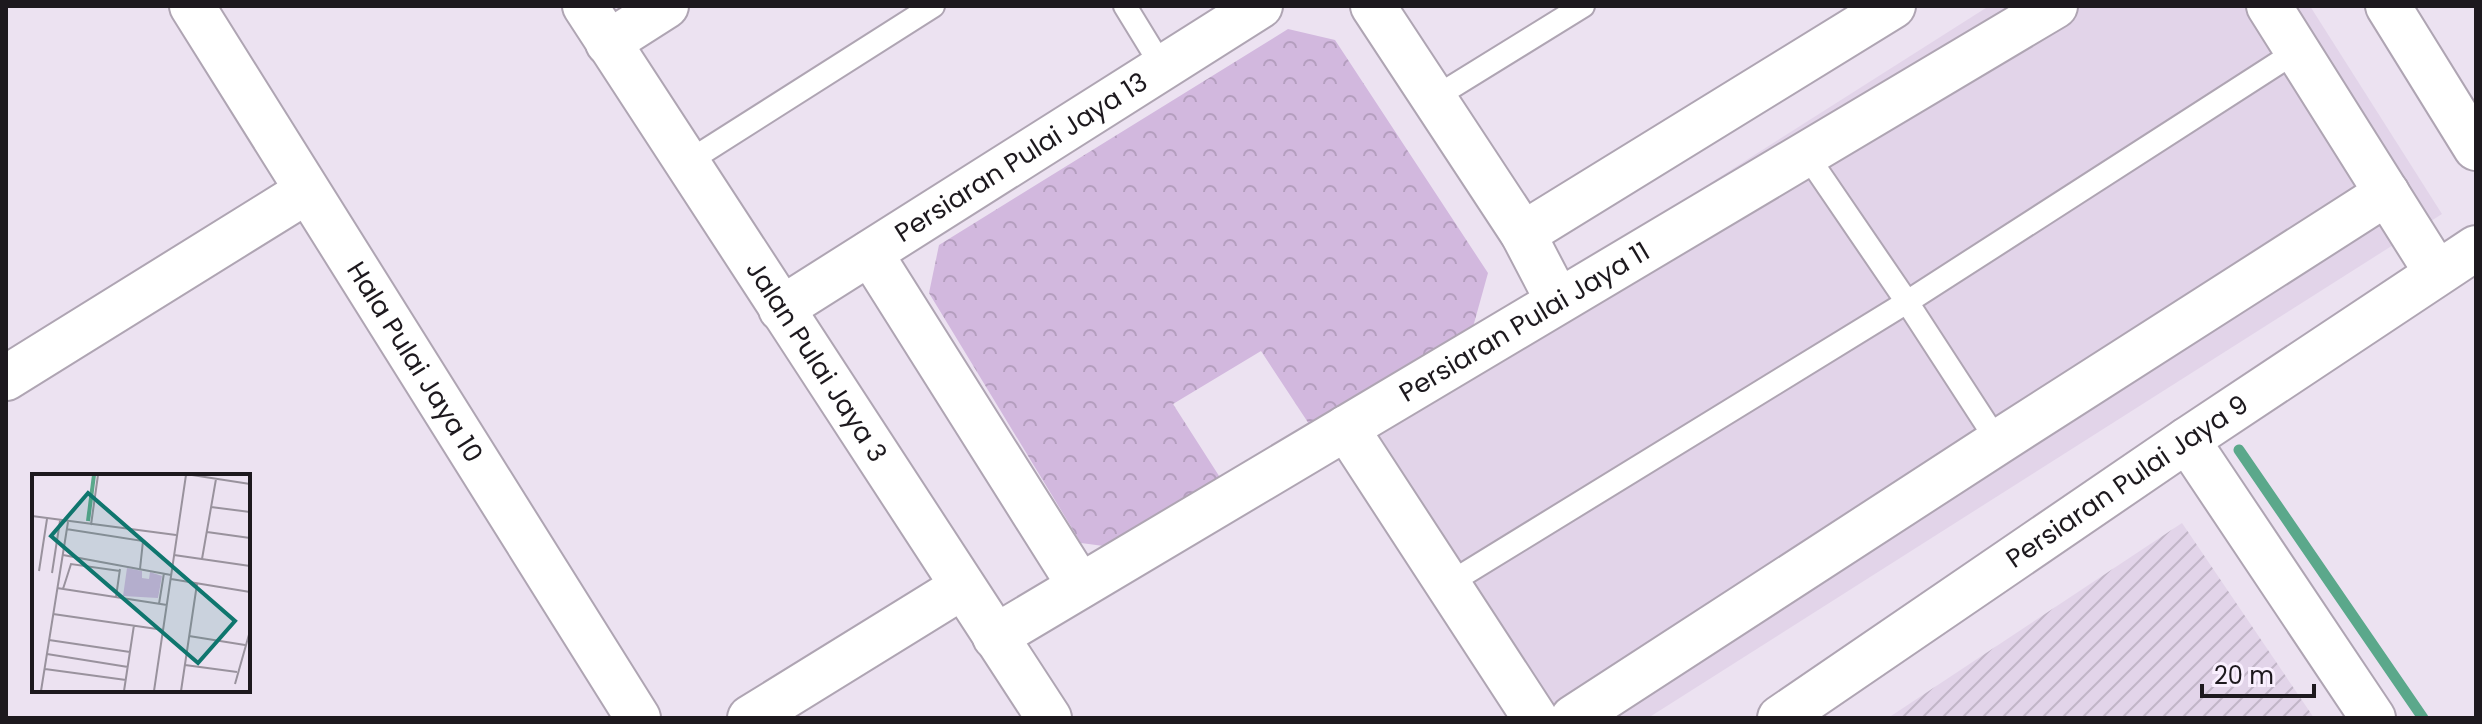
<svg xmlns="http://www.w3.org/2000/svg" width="2482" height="724" font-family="Poppins,sans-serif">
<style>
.built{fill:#e2d4e9}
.industrial{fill:url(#industrial-furrows)}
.forest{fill:url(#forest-crowns)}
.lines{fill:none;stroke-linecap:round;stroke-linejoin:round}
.stream{stroke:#5ba88b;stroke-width:11}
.service-casing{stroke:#afa5b3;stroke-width:26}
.minor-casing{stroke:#afa5b3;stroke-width:48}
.service{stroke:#fff;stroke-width:22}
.minor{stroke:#fff;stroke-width:44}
.labels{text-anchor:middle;stroke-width:6;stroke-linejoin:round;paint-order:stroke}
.street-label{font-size:26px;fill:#1d191e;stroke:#f9effe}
.inset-river{fill:none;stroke:#5ba88b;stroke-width:4}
.inset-road{fill:none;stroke:#99929d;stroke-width:2}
.view{fill:#0f766e;fill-opacity:0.15;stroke:#0f766e;stroke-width:4}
.inset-edge{fill:none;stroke:#1d191e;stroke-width:4}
</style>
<defs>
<pattern id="industrial-furrows" width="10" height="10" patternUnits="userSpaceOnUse" patternTransform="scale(2)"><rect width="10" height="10" fill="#e2d4e9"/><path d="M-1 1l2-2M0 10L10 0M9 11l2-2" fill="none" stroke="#c1b5c7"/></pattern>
<pattern id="forest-crowns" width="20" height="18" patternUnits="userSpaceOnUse" patternTransform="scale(2)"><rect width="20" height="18" fill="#d2b8de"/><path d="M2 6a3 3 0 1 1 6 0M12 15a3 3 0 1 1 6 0" fill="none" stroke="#b49ebe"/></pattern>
</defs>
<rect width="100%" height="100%" fill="#ece2f1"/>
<polygon class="built" points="1989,6 2310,6 2442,214 1648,718 1524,718 1336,421"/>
<polygon class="industrial" points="2182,523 2314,718 1888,718"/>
<polygon class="forest" points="1288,29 1335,40 1488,273 1473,327 1309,424 1261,351 1173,404 1221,479 1111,547 1081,543 929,293 939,245"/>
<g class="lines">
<polyline class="stream" points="2239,450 2423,718"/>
<g class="service-casing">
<g id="service">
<polyline points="1125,6 1163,68"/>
<polyline points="1434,98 1583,6"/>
<polyline points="1806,154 1907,302 1998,442"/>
<polyline points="686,163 933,6"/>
<polyline points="1448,584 1907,302 2297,51"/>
</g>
</g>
<g class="minor-casing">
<g id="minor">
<path id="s1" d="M 192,6 L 638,718"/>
<path id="s2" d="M 585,6 L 1049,718"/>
<polyline points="1373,6 1523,234 1558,301"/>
<polyline points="2269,6 2437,273"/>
<polyline points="2388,6 2476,148"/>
<polyline points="608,43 666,6"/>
<polyline points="1523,234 1893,6"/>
<polyline points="870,253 1080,586"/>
<path id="s3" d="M 781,309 L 1260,6"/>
<polyline points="6,378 307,191"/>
<polyline points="1346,428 1535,718"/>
<polyline points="2187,440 2373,718"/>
<path id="s4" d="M 995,637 L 2055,6"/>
<polyline points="750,718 962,587"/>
<polyline points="1573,718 1998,442 2387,193"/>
<path id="s5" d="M 1780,718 L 2187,440 L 2476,248"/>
</g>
</g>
<use href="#service" class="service"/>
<use href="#minor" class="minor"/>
</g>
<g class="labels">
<g class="street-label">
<text dy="9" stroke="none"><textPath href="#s3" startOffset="284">Persiaran Pulai Jaya 13</textPath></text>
<text dy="9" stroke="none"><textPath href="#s4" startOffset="616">Persiaran Pulai Jaya 11</textPath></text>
<text dy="9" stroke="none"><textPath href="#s1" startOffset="420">Hala Pulai Jaya 10</textPath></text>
<text dy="9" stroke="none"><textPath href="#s2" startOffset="424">Jalan Pulai Jaya 3</textPath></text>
<text dy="9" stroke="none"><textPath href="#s5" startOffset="420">Persiaran Pulai Jaya 9</textPath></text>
</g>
</g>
<g transform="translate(32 474)">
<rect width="218" height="218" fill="#ece2f1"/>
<path d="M 95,94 L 110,97 L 110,104 L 117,105 L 118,98 L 130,102 L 126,124 L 91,122 Z" fill="#d2b8de"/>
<path class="inset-river" d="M 56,47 L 62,1"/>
<path class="inset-road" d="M 160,1 L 218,10M 179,33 L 218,38M 0,42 L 144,61M 59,51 L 66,1M 34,55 L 111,67 L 108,95M 175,58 L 218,64M 31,81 L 139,101M 142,81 L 218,92M 170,85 L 184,5M 7,97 L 15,45M 20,99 L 28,47M 139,105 L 218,118M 25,114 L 135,131M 31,115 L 39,90 L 88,97M 84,123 L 88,95M 127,130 L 132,99M 21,140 L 132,156M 157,162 L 213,171M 17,166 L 98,178M 15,180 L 96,193M 153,191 L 205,198M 13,195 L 94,206M 203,210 L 218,157M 9,217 L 36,48M 92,217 L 102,151M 122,217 L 154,1M 149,217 L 165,110"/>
<path class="view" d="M 56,19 L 203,147 L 166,189 L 19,62 Z"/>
<rect width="218" height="218" class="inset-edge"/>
</g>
<rect width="2482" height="724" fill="none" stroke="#1d191e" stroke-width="16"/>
<path d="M2202 684v12h112v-12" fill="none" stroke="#1d191e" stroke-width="4"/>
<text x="2214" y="684" font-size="24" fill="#1d191e" stroke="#f9effe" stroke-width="6" paint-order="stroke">20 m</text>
</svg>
